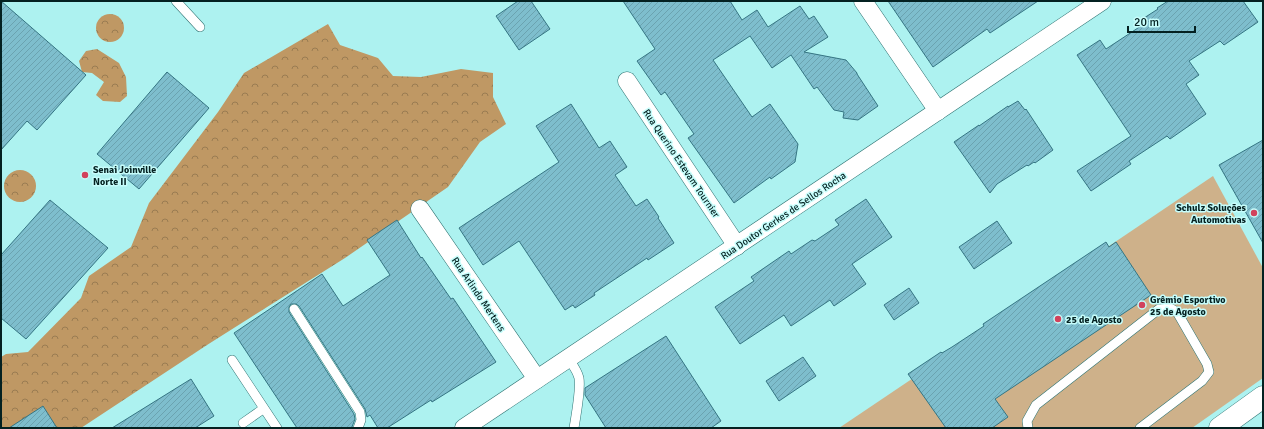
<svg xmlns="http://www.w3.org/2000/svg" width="1264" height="429" font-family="Signika,sans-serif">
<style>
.forest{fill:url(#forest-crowns)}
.garden{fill:#ceb18a}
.building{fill:url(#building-hatch);stroke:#357583}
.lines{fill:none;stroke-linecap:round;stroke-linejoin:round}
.lane-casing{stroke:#307473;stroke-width:10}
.street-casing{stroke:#307473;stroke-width:19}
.secondary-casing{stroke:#307473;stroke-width:23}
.lane{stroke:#fff;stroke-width:9}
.street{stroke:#fff;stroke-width:18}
.secondary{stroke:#fff;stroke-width:22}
.poi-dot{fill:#d2425c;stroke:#c6fdfb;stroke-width:1.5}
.labels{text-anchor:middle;stroke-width:3;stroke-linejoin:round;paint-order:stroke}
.street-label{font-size:10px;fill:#042121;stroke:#c6fdfb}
.poi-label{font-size:10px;font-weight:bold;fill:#042121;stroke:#c6fdfb;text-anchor:start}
</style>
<defs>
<pattern id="forest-crowns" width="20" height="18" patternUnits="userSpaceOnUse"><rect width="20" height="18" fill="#bf9864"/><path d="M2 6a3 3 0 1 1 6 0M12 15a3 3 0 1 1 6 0" fill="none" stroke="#997c52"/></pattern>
<pattern id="building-hatch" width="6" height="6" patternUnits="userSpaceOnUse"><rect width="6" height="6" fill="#7ebecd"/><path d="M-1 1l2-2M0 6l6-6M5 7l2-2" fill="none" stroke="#6ba3b0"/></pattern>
</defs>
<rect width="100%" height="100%" fill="#adf2f0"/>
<g class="forest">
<circle cx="110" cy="28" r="14"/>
<polygon points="328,24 340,45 378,58 393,76 421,77 461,69 493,73 493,97 506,124 480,142 448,187 345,258 207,345 81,428 1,428 1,357 6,354 28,352 81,298 89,276 131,247 149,203 218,112 244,73"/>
<polygon points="97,49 119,63 126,77 127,96 120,102 103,101 96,95 104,82 92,73 82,72 79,61 86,51"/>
<circle cx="20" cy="186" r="16"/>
</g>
<polygon class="garden" points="1213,176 1263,268 1263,378 1192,428 839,428"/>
<g class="building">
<polygon points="1,1 86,75 37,130 27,121 1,150"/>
<polygon points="518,1 531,1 550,29 519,50 496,16"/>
<polygon points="623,1 730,1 742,20 757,10 768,27 800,6 809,19 814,16 828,37 804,52 846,60 857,73 857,74 878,106 858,120 843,118 844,112 834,110 817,87 814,89 791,55 772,68 750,36 713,60 752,117 770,104 798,144 795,162 771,179 770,177 734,203 688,138 694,134 665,92 661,95 637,61 655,49"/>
<polygon points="888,1 1038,1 990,33 987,29 933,67"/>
<polygon points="1168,1 1243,1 1258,22 1224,45 1220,41 1189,61 1199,75 1186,84 1206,114 1170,139 1167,136 1129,161 1131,164 1091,191 1077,171 1131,136 1077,55 1100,40 1106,49 1147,22 1144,18 1158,9 1157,8"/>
<polygon points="167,72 209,108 139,189 97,154"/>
<polygon points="1018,101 1025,110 1026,109 1053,150 1035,163 1034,162 1028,166 1027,165 997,184 990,193 954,142 979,125 979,126 1008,106 1008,107"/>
<polygon points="571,104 599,148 610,141 627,167 615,175 636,206 647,199 659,217 658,218 674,243 648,260 647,258 594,293 595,295 575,308 573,305 565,310 519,241 483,265 459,228 559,162 536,126"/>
<polygon points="1263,140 1263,243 1219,165"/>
<polygon points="866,199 892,237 852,264 866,284 834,306 830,300 791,326 784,315 740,344 715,307 754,281 751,277 789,251 791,254 812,240 815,241 839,225 835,220"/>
<polygon points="50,200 108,248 26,339 1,318 1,255"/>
<polygon points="397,220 421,258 422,257 451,299 453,298 496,362 432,402 431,400 387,428 378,428 370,415 367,417 365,409 299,306 296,304 291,304 289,307 289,312 354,414 355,419 352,427 350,428 297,428 234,333 322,274 343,306 390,275 367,240"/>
<polygon points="997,221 1012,243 974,269 959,247"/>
<polygon points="1106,242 1109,247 1116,242 1151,295 995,399 1008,417 992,428 946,428 908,374 941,352 942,353 952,347 984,326 983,324"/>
<polygon points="909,288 919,303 894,320 884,305"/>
<polygon points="666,336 721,421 711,428 606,428 585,395 585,388"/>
<polygon points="803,357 816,376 779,401 766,381"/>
<polygon points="191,379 214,416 195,428 112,428"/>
<polygon points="43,406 57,428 9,428"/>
</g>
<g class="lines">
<g class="lane-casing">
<g id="lane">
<polyline points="176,1 200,27"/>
<polyline points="294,309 360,412 361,420 358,428"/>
<path d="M 568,358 C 572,364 577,370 579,378 C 581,390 576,415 574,428"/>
<polyline points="232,360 277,428"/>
<polyline points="243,423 263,409"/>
<polyline points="1028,428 1027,421 1036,405 1159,309 1170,308 1177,312 1207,364 1209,372 1202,381 1140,428"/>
</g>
</g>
<g class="street-casing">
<g id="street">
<polyline points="863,1 938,111"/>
<polyline points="627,81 737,246"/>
<polyline points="420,209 537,379"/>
<polyline points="464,428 1102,1"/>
</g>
</g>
<g class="secondary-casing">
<polyline id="secondary" points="1220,428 1263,397"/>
</g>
<use href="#lane" class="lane"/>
<use href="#street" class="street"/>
<use href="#secondary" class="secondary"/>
</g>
<g class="poi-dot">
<circle cx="85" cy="175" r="4"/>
<circle cx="1254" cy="213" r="4"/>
<circle cx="1142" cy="305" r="4"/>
<circle cx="1058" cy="319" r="4"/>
</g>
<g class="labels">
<g class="street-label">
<text transform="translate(682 163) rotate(56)" y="4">Rua Querino Estevam Tournier</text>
<text transform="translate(783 215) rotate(-34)" y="4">Rua Doutor Gerkes de Sellos Rocha</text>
<text transform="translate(479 294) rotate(56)" y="4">Rua Arlindo Mertens</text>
</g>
<g class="poi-label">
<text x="93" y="173">Senai Joinville<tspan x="93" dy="12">Norte II</tspan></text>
<text x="1246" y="211" text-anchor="end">Schulz Soluções<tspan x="1246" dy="12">Automotivas</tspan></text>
<text x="1150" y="303">Grêmio Esportivo<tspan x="1150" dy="12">25 de Agosto</tspan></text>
<text x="1066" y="323">25 de Agosto</text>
</g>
</g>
<rect width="1264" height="429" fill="none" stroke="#042121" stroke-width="4"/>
<path d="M1128 26v6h67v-6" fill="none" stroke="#042121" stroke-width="2"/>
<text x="1134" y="26" font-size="12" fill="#042121" stroke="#c6fdfb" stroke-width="3" paint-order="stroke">20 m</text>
</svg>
